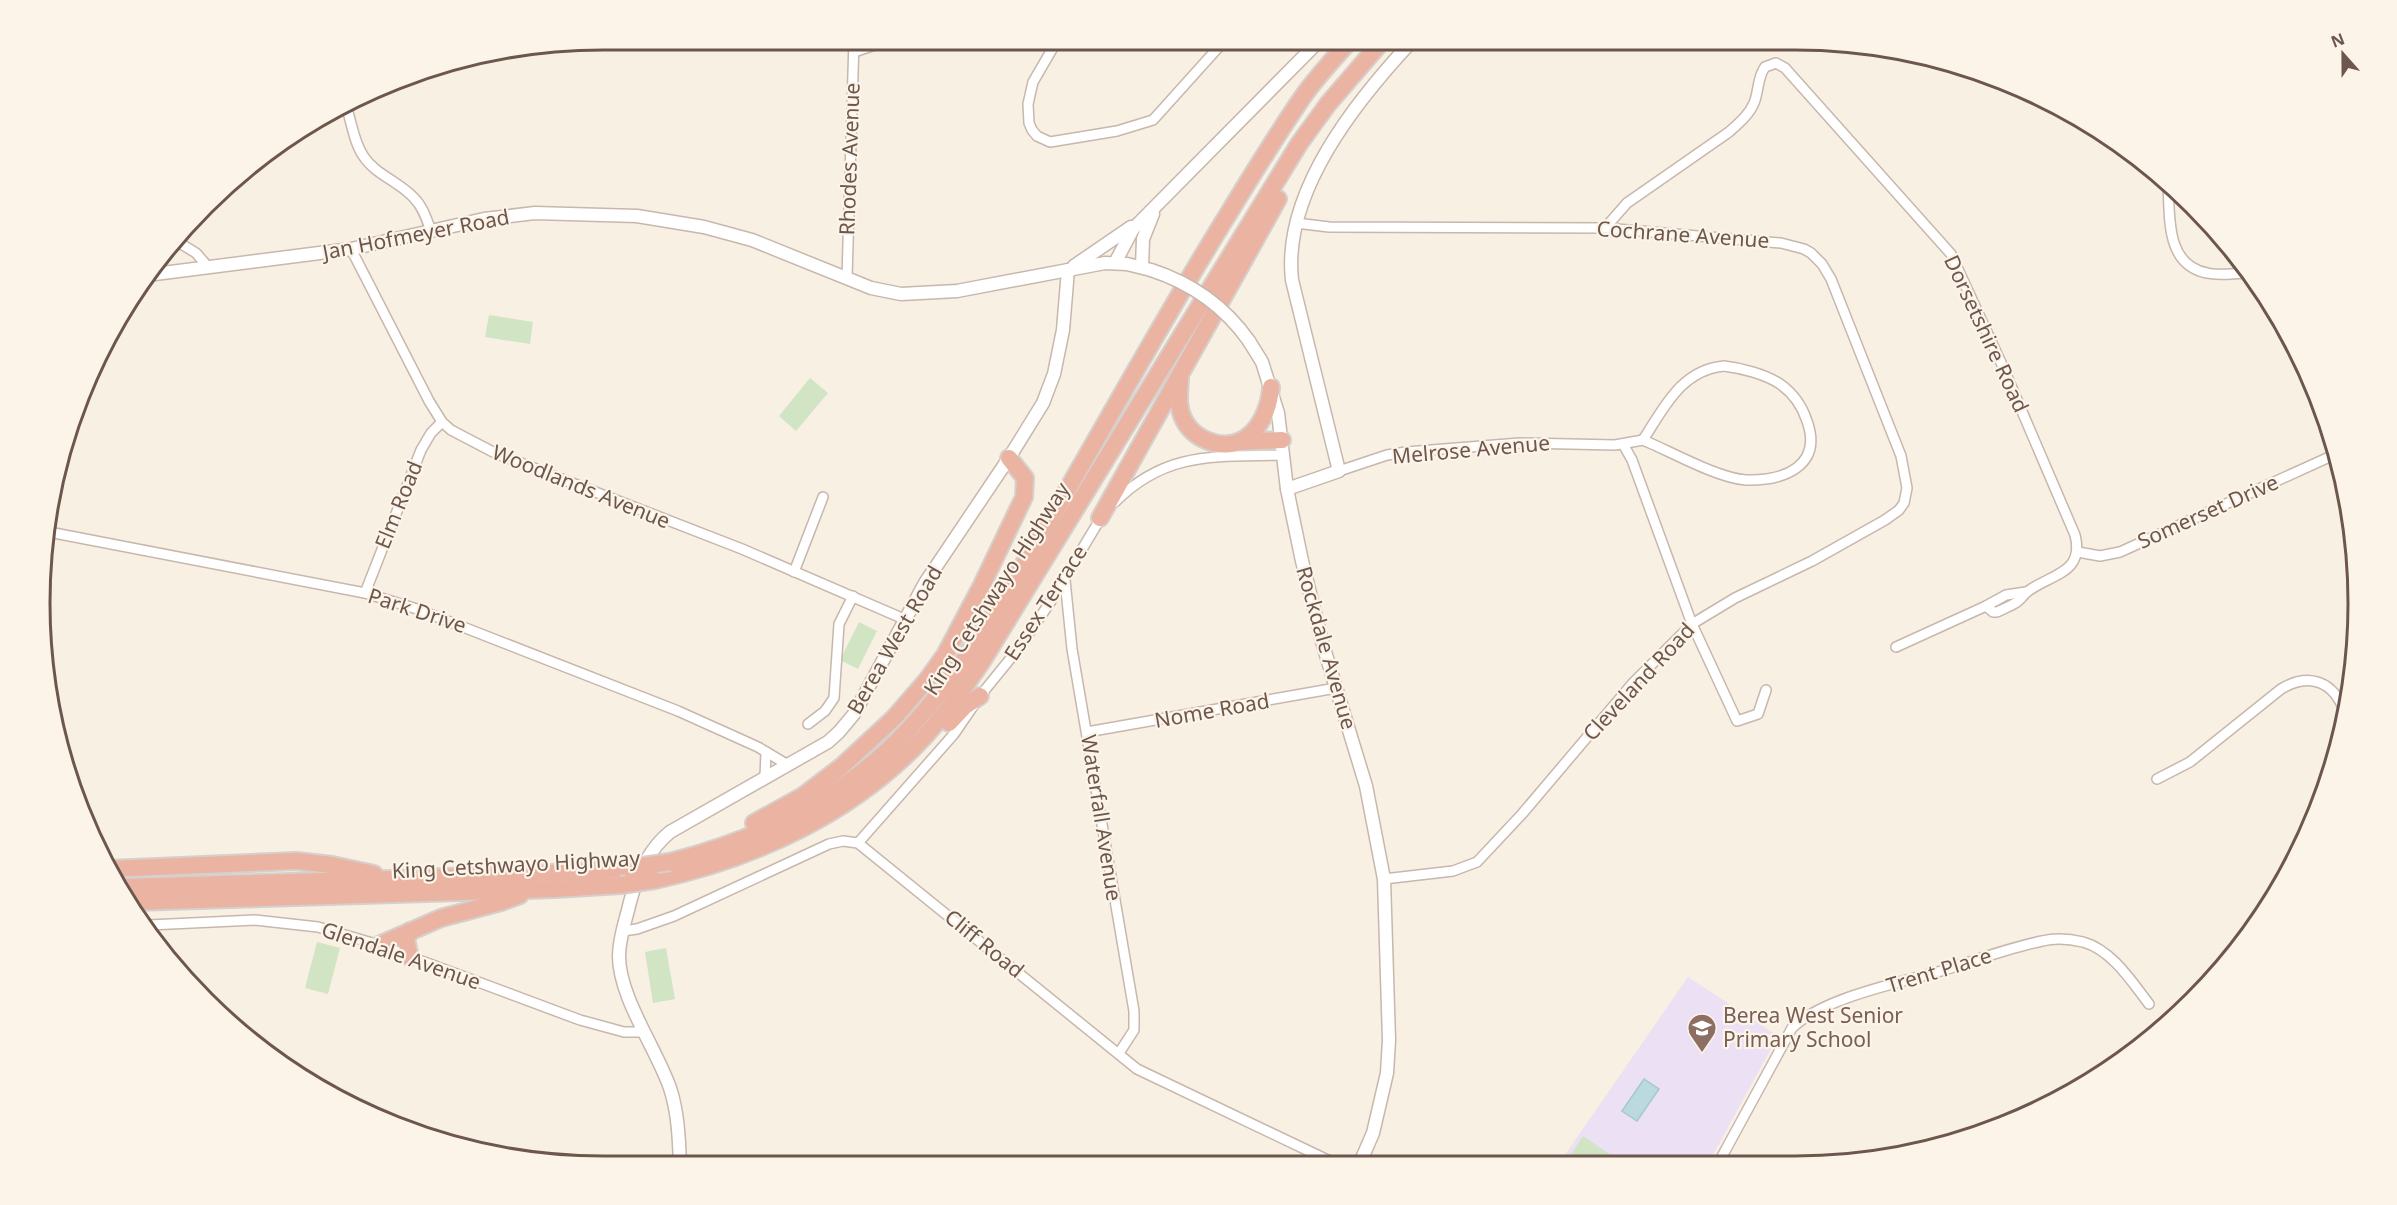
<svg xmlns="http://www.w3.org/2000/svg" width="2397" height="1205" font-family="'Noto Sans',sans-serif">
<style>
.education{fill:#ece0f4}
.green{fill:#d1e4c4}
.water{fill:#badadf;stroke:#a2c9cf;stroke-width:1.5}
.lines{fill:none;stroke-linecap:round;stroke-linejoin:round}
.minor-casing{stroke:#c7b7ac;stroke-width:12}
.tertiary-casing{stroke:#c7b7ac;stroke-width:15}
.motorway-casing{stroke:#d6d0cd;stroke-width:20}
.minor{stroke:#fff;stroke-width:9}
.tertiary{stroke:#fff;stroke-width:12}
.motorway{stroke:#ebb3a2;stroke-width:16}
.tertiary-bridge-casing{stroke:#c7b7ac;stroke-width:15;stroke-linecap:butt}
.motorway-bridge-casing{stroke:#d6d0cd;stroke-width:20;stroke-linecap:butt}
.tertiary-bridge{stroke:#fff;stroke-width:12}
.motorway-bridge{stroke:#ebb3a2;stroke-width:16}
.labels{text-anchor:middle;stroke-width:4.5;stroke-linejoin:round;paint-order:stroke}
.street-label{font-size:21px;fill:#6d574d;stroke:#fcf4e8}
.education-label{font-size:21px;fill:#785e54;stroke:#fcf4e8;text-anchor:start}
.rim{fill:none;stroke:#6d574d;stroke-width:3}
</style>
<rect width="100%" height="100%" fill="#f8f0e3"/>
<polygon class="education" points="1688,977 1778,1036 1709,1162 1560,1162"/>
<g class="green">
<polygon points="489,315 533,322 530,344 485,337"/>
<polygon points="810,378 828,393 796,431 779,416"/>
<polygon points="859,622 877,631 858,669 840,660"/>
<polygon points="317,942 340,948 328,994 305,988"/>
<polygon points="666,948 675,999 653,1003 645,952"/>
<polygon points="1583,1136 1621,1162 1566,1162"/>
</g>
<polygon class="water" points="1644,1079 1659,1089 1637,1121 1622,1111"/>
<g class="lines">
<g class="minor-casing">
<g id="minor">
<polyline points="1058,39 1033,82 1028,104 1029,123 1032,130 1037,136 1050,142 1117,131 1153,120 1225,40"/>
<polyline points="854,52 893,39"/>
<path d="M 347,109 C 352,124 354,143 364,157 C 376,175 400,182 414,198 C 423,207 427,220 431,231"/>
<path d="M 2168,184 C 2170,216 2165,265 2207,273 C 2219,276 2235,273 2248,273"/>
<polyline points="1296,223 1329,227 1605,228 1781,243 1804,249 1811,253 1822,264 1831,279 1901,456 1907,488 1904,503 1899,510 1885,520 1812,561 1735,598 1692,624 1633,683 1522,814 1477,862 1453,871 1384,879"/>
<path d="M 1605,228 L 1627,203 L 1729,132 C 1738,124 1749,115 1754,103 C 1759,91 1757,78 1765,67 L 1776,63 L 1785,68 L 1951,254 L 2003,367 L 2075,535 C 2085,574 2050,574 2027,592 C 2023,595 2021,599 2017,602 C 2011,606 2003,609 1997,612 L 1993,612 L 1986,606"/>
<polyline points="178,242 196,253 209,268"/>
<polyline points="351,249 429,401 442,422 451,430 495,453 742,549 904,619"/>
<polyline points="153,275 160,262"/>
<polyline points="847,278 854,39"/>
<path d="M 1724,366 C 1741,368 1765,374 1780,384 C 1793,393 1802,406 1807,421 C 1823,466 1784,481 1746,480 C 1717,478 1670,451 1643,440 C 1664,408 1681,370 1724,366 Z"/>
<polyline points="1623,444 1632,460 1692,624 1737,721 1758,714 1766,690"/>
<polyline points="1339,471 1387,455 1406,452 1520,443 1615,445 1643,440"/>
<path d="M 1115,502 C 1167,450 1217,457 1284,455"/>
<polyline points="49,532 365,593 417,609 678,711 758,747 788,765"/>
<polyline points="2078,552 2100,556 2120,552 2336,454"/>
<polyline points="794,572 823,497"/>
<polyline points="1065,580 1072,649 1134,1011 1134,1030 1119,1053"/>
<polyline points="365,593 421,450 431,433 442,422"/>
<polyline points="1896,647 1986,606 2006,595 2026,592"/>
<polyline points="808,724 825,711 834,698 839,624 853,596"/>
<polyline points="1087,732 1336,688"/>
<polyline points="765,777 766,752"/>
<path d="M 2157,779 L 2190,762 L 2281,689 C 2309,672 2334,681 2345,713"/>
<polyline points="858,843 954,734 980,696 1019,648 1051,601 1102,516"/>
<polyline points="149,925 255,920 318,927 379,945 580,1020 624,1032 645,1032"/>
<polyline points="623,931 637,929 674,916 829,844 843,841 858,843 1137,1069 1334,1163"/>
<path d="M 1719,1162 L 1792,1028 C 1823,998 1898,983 1941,971 C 1974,961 2008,948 2042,941 C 2055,938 2070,939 2083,942 C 2112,950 2132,982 2149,1004"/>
</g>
</g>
<g class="tertiary-casing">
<g id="tertiary">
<polyline points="1115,263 1133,229 1320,40"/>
<polyline points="1074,266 1131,227"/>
<polyline points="1142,267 1143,239 1153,214"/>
<polyline points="147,275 351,249 484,219 535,213 637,216 704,227 752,240 871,288 901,294 957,291 1105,263 1127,264 1151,270"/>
<polyline points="1249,341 1262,362 1278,413 1287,489 1302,561 1323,645 1366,786 1384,879 1389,1040 1387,1073 1373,1133 1360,1163"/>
<path d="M 1287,489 L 1339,471 L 1292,280 C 1282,192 1357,100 1413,40"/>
<path d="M 680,1164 C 679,1139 678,1112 670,1088 C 656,1048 619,997 619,956 C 619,937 626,920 630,902 C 637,875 648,850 670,832 L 828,742 L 839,732 L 854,714 L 925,583 L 1009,458 L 1043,403 L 1054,374 L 1063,330 L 1068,270"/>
</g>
</g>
<g class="motorway-casing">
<g id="motorway">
<path d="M 1180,378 C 1179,393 1177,407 1184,420 C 1189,430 1198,437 1208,441 C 1246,456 1269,420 1271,387"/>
<polyline points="1240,442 1282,440"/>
<polyline points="1100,518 1278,199"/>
<polyline points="949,723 965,706 980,696"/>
<polyline points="754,823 803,796 841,767 894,718 927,680 945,655 981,587 1024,497 1025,478 1009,458"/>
<path d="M 670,862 C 749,842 827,806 888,750 C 954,688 998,607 1044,530 C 1105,426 1163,319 1227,216 C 1252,175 1277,134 1304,95 C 1318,75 1335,58 1350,40"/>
<polyline points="109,869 296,861 332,865 374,874"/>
<path d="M 655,880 C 756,858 854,813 925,736 C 946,713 964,688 981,663 L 1299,144 L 1328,104 L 1383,40"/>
<polyline points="122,887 393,879 578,872 629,868"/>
<polyline points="133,902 555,889 621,885"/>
<polyline points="379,945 441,918 501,902 520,895"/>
<polyline points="410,957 406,940 410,931"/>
</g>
</g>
<use href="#minor" class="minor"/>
<use href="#tertiary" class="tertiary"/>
<use href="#motorway" class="motorway"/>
<g class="tertiary-bridge-casing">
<path id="tertiary-bridge" d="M 1151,270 C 1191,283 1225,307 1249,341"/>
</g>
<g class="motorway-bridge-casing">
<g id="motorway-bridge">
<polyline points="629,868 670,862"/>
<polyline points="621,885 655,880"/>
</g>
</g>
<use href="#tertiary-bridge" class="tertiary-bridge"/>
<use href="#motorway-bridge" class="motorway-bridge"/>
</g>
<defs>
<g id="school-pin" transform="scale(1.5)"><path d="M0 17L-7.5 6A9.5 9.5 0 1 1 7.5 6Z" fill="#8d6e63" stroke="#fcf4e8"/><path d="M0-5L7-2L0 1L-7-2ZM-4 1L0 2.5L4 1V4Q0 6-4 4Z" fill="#fff"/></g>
</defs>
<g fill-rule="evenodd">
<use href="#school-pin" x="1702" y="1028"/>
</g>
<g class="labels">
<g class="street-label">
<text transform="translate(850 159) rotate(-88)" y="7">Rhodes Avenue</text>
<text transform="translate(416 235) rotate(-11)" y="7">Jan Hofmeyer Road</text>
<text transform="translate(1683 235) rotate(4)" y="7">Cochrane Avenue</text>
<text transform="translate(1986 334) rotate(65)" y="7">Dorsetshire Road</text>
<text transform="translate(1471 450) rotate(-5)" y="7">Melrose Avenue</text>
<text transform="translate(581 487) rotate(22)" y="7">Woodlands Avenue</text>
<text transform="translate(399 505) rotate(-68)" y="7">Elm Road</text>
<text transform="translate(2208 512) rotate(-24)" y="7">Somerset Drive</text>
<text transform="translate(997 589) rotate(-57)" y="7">King Cetshwayo Highway</text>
<text transform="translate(1046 603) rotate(-57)" y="7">Essex Terrace</text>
<text transform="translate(417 611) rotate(18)" y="7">Park Drive</text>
<text transform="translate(895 640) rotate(-60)" y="7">Berea West Road</text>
<text transform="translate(1326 648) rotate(74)" y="7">Rockdale Avenue</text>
<text transform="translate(1639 682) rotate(-47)" y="7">Cleveland Road</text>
<text transform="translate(1212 711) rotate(-10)" y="7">Nome Road</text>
<text transform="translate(1101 818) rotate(81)" y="7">Waterfall Avenue</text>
<text transform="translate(516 865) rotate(-3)" y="7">King Cetshwayo Highway</text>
<text transform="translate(984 944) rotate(39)" y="7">Cliff Road</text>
<text transform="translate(401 956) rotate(19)" y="7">Glendale Avenue</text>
<text transform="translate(1939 971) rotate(-17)" y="7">Trent Place</text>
</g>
<g class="education-label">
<text x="1723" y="1023">Berea West Senior<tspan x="1723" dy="24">Primary School</tspan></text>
</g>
</g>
<path d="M0 0H2397V1205H0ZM603 50H1795A553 553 0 0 1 2348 603V603A553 553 0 0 1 1795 1156H603A553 553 0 0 1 50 603V603A553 553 0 0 1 603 50Z" fill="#fcf4e8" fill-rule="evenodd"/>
<path class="rim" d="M603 50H1795A553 553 0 0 1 2348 603V603A553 553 0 0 1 1795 1156H603A553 553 0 0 1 50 603V603A553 553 0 0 1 603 50Z"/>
<g transform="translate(2343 54) rotate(339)" stroke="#fcf4e8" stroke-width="4.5" paint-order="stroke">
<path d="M0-4.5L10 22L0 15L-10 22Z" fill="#6d574d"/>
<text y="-9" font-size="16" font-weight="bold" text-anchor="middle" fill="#6d574d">N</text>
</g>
</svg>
